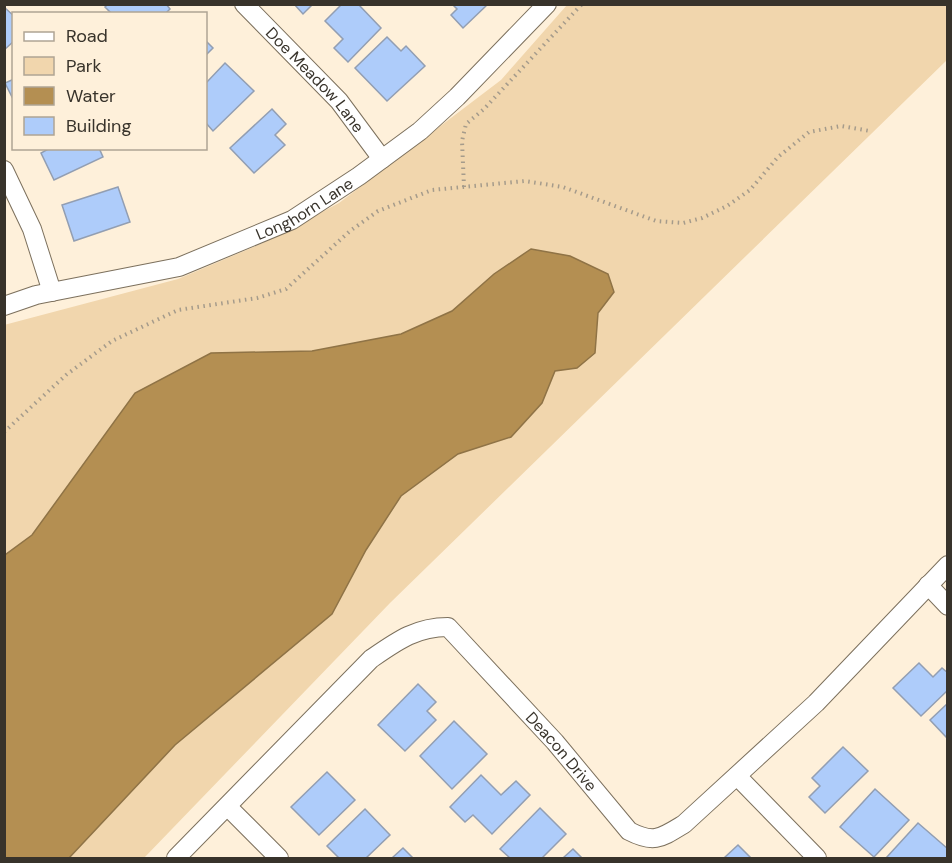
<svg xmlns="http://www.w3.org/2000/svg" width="952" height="863" font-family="'DM Sans',sans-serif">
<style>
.green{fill:#f1d6ad}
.water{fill:#b48f52;stroke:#8f7346;stroke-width:1.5}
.building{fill:#aeccfa;stroke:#929eb2;stroke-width:1.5}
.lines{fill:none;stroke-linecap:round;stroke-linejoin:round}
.minor-casing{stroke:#7c705d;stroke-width:20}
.path{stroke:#a59b8b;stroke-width:4;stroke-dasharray:1.5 4.5;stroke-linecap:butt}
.minor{stroke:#fff;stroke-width:18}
.labels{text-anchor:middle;stroke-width:5;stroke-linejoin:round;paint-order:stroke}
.street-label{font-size:16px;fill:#38332b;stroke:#fef0da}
</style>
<rect width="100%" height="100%" fill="#fef0da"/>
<polygon class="green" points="567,5 947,5 947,60 390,603 144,858 5,858 4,325 178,279 263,243 339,203 501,80"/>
<polygon class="water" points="531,249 570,256 608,274 614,292 598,313 595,353 577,368 555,371 542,403 511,437 458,454 401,496 366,550 332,614 175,745 69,858 5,858 5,555 32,535 135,393 211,353 312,351 401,334 452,311 494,274"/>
<g class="building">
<polygon points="108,4 166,4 170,9 165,14 112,14 105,7"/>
<polygon points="294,4 313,4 303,14"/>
<polygon points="342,4 358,4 381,28 348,62 334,48 343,39 325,21"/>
<polygon points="452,4 488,4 463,28 451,15 457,9"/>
<polygon points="4,7 14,16 14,41 4,50"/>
<polygon points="387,37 401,51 406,46 425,66 387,101 355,68"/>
<polygon points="206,41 213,48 206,55"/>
<polygon points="225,63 254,91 213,131 206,123 206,83"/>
<polygon points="14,79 14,101 5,83"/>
<polygon points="272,109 286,124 275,135 285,145 254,173 230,148"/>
<polygon points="50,148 99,148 103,157 54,180 41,153"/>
<polygon points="118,187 130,222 74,241 62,205"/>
<polygon points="919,663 933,677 942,668 948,673 948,690 921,716 893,688"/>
<polygon points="418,684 436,702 427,711 436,720 405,751 378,725"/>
<polygon points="948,703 948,739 930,720"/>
<polygon points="454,721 487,754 452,789 420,756"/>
<polygon points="843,747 868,771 825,813 809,797 820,786 812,778"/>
<polygon points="327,772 355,800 319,835 291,807"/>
<polygon points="481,775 501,795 516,781 530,795 492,834 473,815 465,822 450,807"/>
<polygon points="875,789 909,820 874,857 840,827"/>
<polygon points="540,808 566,834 542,858 510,858 500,849"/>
<polygon points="365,809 390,835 366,858 339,858 327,846"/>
<polygon points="918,823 948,849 947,858 886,858"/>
<polygon points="738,845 751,858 724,858"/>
<polygon points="403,848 413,858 392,858"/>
<polygon points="573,849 582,858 563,858"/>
</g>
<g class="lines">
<g class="minor-casing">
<g id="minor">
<path id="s1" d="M 244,4 L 339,101 L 382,159"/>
<polyline points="4,170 32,229 52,292"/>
<path id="s2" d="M 4,306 L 36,295 L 179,267 L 292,220 L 359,176 L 420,131 L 457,97 L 547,4"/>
<polyline points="928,585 948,606"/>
<polyline points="737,776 817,858"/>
<polyline points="228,807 279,858"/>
<path id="s3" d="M 176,858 L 371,659 C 397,641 416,627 448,627 L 555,742 L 629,831 C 654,844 661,838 684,824 L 816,703 L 948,565"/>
</g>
</g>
<g class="path">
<polyline points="464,187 462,141 466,124 484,109 582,4"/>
<polyline points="4,432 66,375 112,341 178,310 257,298 286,289 350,231 378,211 432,190 525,181 563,187 656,221 683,223 702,218 727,206 750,190 778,157 809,132 841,126 870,131"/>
</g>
<use href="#minor" class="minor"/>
</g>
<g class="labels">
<g class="street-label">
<text dy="6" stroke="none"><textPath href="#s1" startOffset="104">Doe Meadow Lane</textPath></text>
<text dy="6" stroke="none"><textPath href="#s2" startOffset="318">Longhorn Lane</textPath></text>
<text dy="6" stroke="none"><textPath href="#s3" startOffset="532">Deacon Drive</textPath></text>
</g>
</g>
<rect width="952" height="863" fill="none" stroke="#38332b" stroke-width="12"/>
<rect x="12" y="12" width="195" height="138" fill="#fef0da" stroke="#afa494" stroke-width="1.5"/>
<rect x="24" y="32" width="30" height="9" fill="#ffffff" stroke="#afa494" stroke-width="1.5"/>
<text x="66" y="42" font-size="18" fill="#38332b">Road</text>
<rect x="24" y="57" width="30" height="18" fill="#f1d6ad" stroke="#afa494" stroke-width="1.5"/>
<text x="66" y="72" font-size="18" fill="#38332b">Park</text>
<rect x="24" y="87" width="30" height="18" fill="#b48f52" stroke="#afa494" stroke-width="1.5"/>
<text x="66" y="102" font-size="18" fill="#38332b">Water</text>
<rect x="24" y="117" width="30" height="18" fill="#aeccfa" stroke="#afa494" stroke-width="1.5"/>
<text x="66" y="132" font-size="18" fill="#38332b">Building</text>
</svg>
